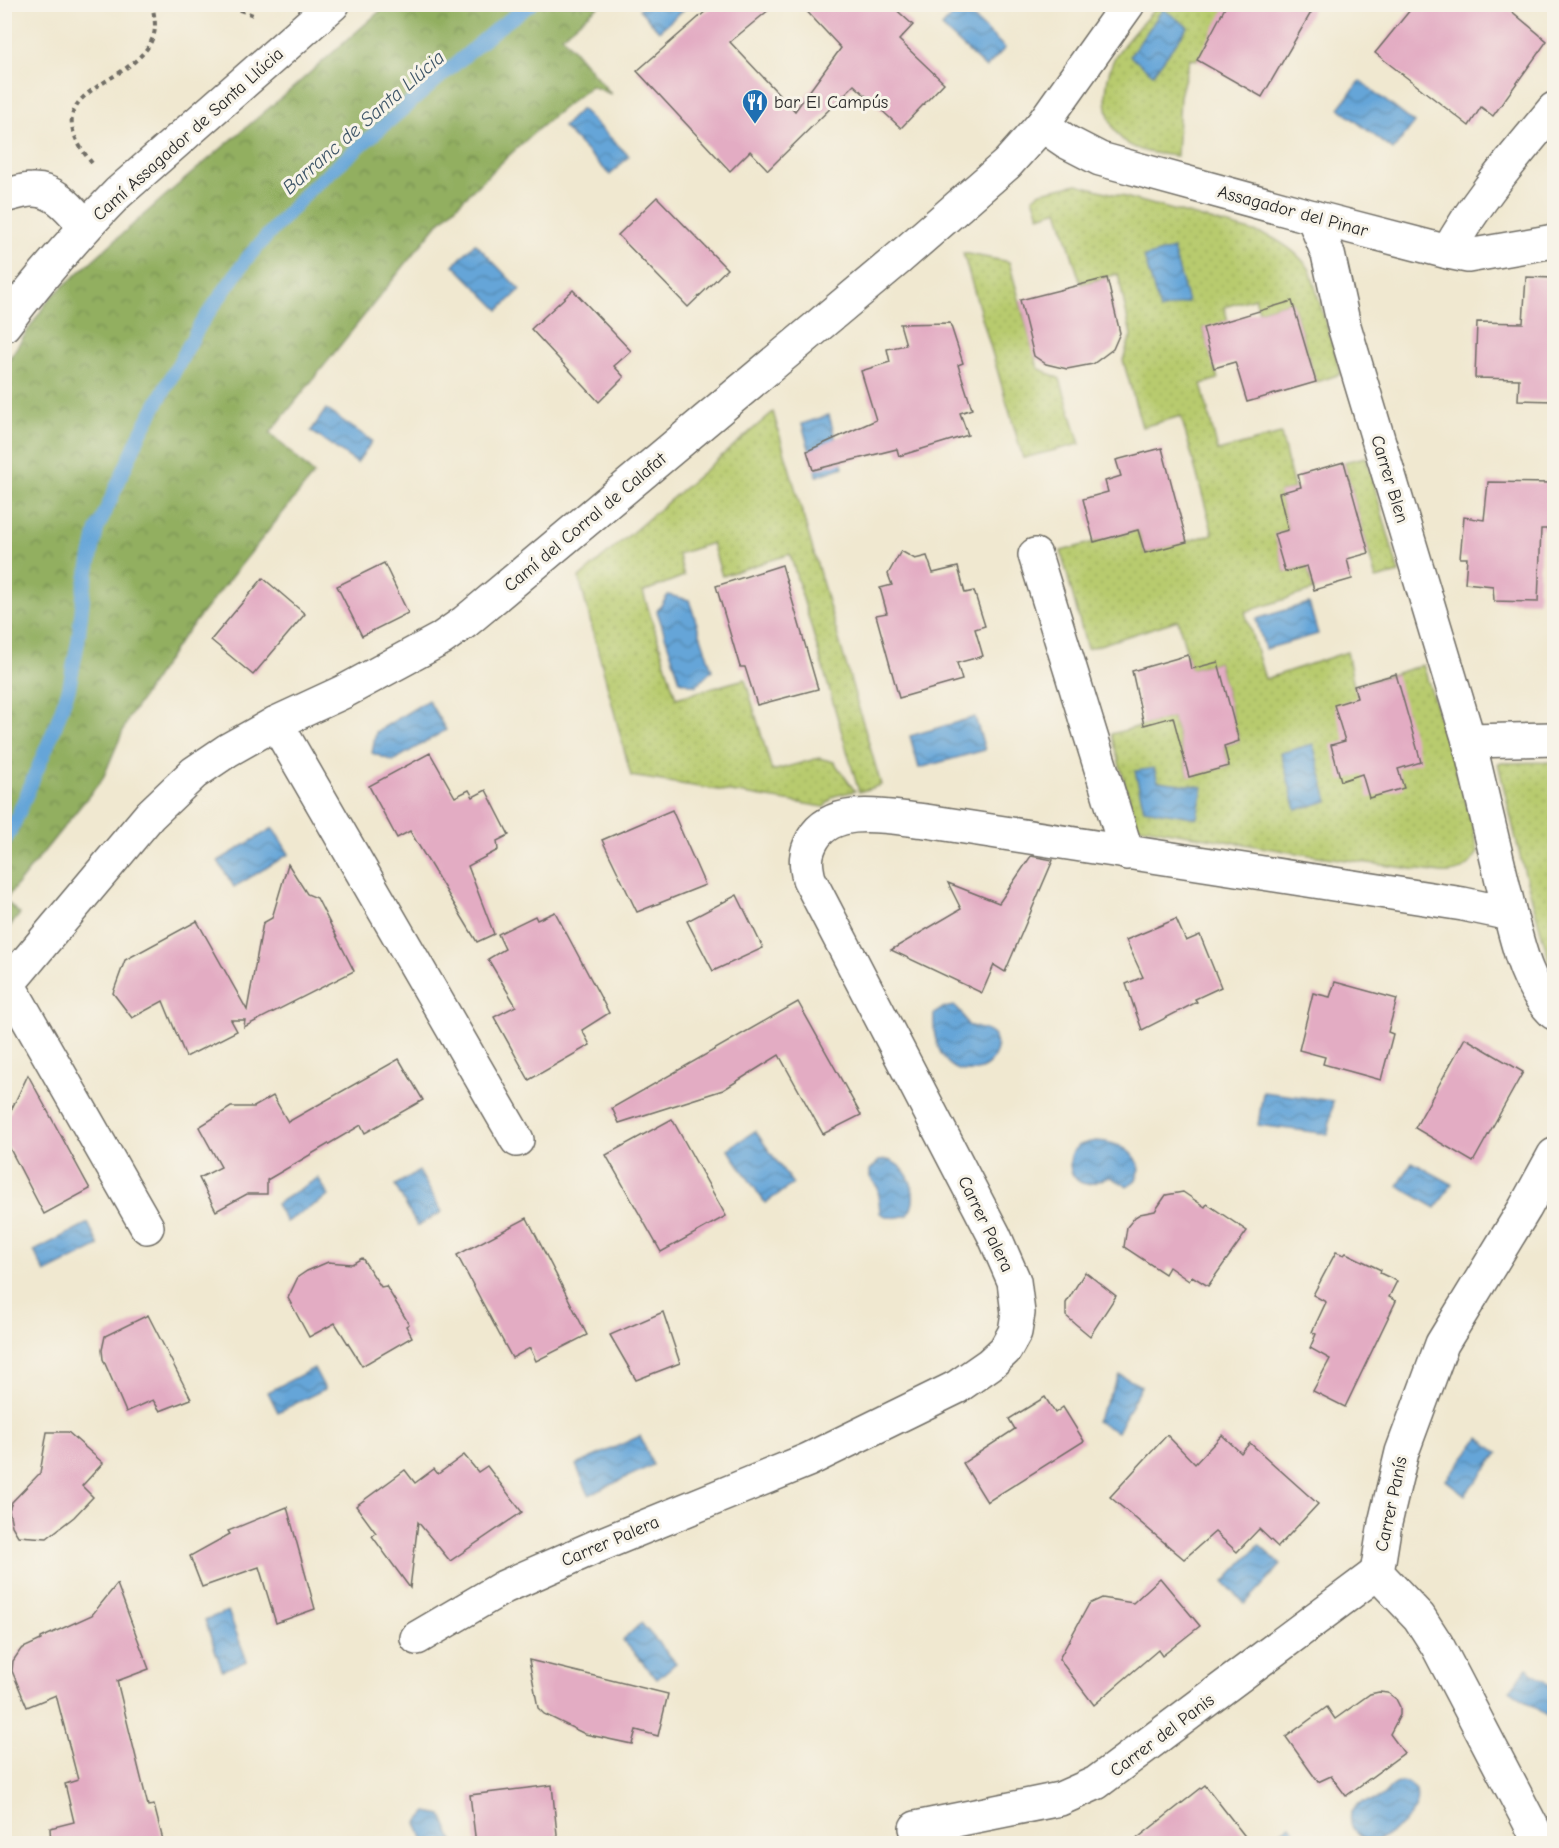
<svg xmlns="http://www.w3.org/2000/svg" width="1559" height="1848" font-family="'Comic Neue',sans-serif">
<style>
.forest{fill:url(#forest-crowns);stroke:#5e6d46;stroke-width:1.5}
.garden{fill:url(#garden-dots);stroke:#727b4c;stroke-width:1.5}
.water{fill:url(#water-waves);stroke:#486882;stroke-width:1.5}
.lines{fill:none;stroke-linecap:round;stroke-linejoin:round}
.stream{stroke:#65a5d8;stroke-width:14}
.building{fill:#e3acc3}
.minor-casing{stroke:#706d65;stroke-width:36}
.path{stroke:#706d65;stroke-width:4;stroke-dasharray:4.5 4.5;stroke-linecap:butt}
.minor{stroke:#fff;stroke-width:33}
.labels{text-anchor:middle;stroke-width:6;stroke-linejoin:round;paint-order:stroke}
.poi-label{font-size:18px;fill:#2b2b2b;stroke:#f7f3e8;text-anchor:start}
.street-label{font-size:18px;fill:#2b2b2b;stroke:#f7f3e8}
.water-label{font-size:20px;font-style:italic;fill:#3f5668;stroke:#f7f3e8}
</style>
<defs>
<pattern id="forest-crowns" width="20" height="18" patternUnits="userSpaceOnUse" patternTransform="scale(1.5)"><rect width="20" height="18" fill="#92af61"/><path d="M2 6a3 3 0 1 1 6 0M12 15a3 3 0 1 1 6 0" fill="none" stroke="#778f50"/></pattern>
<pattern id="garden-dots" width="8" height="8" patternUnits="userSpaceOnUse" patternTransform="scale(1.5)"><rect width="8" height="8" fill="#b8cb6e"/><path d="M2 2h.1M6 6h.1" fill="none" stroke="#9eae5f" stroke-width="1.8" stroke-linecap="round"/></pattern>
<pattern id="water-waves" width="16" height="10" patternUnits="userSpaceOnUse" patternTransform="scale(1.5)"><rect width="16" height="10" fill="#65a5d8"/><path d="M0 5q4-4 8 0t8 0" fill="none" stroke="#5387af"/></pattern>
</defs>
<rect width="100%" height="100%" fill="#f7f3e8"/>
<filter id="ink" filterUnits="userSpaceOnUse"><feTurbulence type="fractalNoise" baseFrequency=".0167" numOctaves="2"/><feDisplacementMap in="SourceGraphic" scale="12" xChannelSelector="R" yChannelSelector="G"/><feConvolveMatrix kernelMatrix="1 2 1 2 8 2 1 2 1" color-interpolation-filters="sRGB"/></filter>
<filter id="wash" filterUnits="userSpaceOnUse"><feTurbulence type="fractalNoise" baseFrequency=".008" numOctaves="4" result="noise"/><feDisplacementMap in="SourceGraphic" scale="24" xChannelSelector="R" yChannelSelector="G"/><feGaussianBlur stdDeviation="1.35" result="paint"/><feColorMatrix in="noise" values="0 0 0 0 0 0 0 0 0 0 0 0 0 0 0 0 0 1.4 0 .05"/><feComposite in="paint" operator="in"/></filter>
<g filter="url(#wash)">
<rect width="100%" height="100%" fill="#f0e8d0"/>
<path class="forest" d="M 387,5 L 600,5 L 562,36 L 611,94 L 591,86 C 535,128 486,177 436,226 L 270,433 L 314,474 L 179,642 L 128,719 L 103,778 L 5,900 L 20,914 L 5,932 L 5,365 L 49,299 L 165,196 L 288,92 Z"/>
<g class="garden">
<path d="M 1158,5 L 1234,5 L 1197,60 L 1190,58 L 1180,96 L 1177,156 C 1166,154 1152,154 1141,150 C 1102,138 1100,90 1114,59 C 1122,43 1146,20 1158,5 Z"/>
<path d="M 1077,184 L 1269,236 C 1286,245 1299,254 1310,270 L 1341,374 L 1316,382 L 1292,301 L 1259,311 L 1255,298 L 1224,307 L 1228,321 L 1203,329 L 1218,379 L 1201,384 L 1218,451 L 1281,434 L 1294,489 L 1279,493 L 1288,530 L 1275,534 L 1285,572 L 1307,566 L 1314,590 L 1245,612 L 1265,679 L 1347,652 L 1354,686 L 1423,665 L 1472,823 L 1478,852 C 1470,867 1458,875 1441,873 L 1303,854 L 1137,826 L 1111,734 L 1173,717 L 1189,776 L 1229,766 L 1224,746 L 1239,741 L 1218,662 L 1191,669 L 1178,620 L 1087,649 L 1061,551 L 1138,530 L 1145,553 L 1213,534 L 1181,416 L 1142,427 L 1123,360 L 1131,335 L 1118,274 L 1081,284 L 1058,210 L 1039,216 L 1033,197 L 1041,192 Z"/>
<polygon points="963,253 1009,262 1038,368 1060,379 1080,444 1023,458"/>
<polygon points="773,412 881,785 859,792 790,554 722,576 712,543 678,554 684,576 643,592 676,698 745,679 772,771 819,758 834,762 855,791 834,796 824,807 631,776 579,578"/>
<polygon points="1366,457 1399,573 1376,579 1344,462"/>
<polygon points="1554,762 1554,971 1549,960 1520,856 1498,763"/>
</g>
<g class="water">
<polygon points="644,5 644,4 689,5 659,31 639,9"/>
<polygon points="961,6 1005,48 986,68 942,27"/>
<polygon points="1163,9 1188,27 1153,74 1130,56"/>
<polygon points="1360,81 1414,123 1393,150 1339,108"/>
<polygon points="581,109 629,156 610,175 563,127"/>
<polygon points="475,243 520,290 499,310 454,265"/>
<polygon points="1173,249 1188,302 1160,310 1144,257"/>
<polygon points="326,409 372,441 357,463 311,431"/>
<polygon points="829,415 843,467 817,476 802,424"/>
<polygon points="668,595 689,600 712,670 696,686 680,681 657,611"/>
<polygon points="1309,603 1318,634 1265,649 1256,619"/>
<polygon points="428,700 446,730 393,761 372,753 376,732"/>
<polygon points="975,717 985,750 919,768 910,736"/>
<polygon points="1313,744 1328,801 1296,810 1281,753"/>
<polygon points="1154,768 1158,781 1203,787 1197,818 1144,809 1135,771"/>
<polygon points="273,828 289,854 234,887 218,861"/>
<path d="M 954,1006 L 961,1012 L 968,1025 C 975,1028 987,1028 993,1035 C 996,1039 997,1044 997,1048 C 995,1058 991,1065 981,1069 C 945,1081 932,1043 934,1014 L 943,1008 Z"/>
<polygon points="1263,1092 1333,1101 1328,1134 1258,1125"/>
<polygon points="755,1131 793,1184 765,1203 728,1149"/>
<path d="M 1096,1141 C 1117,1142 1134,1149 1140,1169 L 1136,1180 L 1127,1186 L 1110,1177 C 1103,1179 1093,1184 1087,1184 C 1069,1183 1064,1156 1078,1146 C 1083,1143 1090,1142 1096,1141 Z"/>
<path d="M 888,1160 C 910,1168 920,1195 908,1215 C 897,1218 889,1219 880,1213 L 878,1188 L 870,1177 L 870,1170 L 879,1161 Z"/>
<polygon points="1412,1162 1452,1184 1436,1208 1398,1186"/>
<polygon points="419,1171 442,1212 417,1226 395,1185"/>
<polygon points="318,1178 329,1196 286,1222 276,1204"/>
<polygon points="88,1223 99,1246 45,1273 34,1251"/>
<polygon points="314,1368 325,1389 278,1412 268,1392"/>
<polygon points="1120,1375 1141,1386 1117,1432 1096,1421"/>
<polygon points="640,1436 653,1465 589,1495 576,1465"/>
<polygon points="1479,1438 1498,1453 1465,1495 1446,1480"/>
<polygon points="1259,1545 1281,1565 1245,1604 1224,1582"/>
<polygon points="228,1611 247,1661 222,1670 205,1620"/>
<polygon points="641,1623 676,1663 657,1679 623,1640"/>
<polygon points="1527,1668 1554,1688 1554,1717 1553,1720 1510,1690"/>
<path d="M 1402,1782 L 1409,1784 L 1416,1790 C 1417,1796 1417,1803 1415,1809 C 1410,1820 1390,1835 1379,1839 C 1360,1845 1348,1828 1351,1812 C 1363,1798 1363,1804 1378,1799 C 1388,1795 1388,1785 1402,1782 Z"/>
<polygon points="427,1812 442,1815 454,1843 425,1843 417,1823"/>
<polygon points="1290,1825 1305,1843 1266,1843"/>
</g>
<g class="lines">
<polyline class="stream" points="4,842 14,824 54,730 69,688 78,642 84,589 97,530 141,432 200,325 248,257 309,190 495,30 531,4"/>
</g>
<g id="blocks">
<g class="building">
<polygon points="714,4 776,4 730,42 795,111 841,48 800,4 890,4 913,25 899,40 944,83 901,128 854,85 768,170 750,151 730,171 637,71"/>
<polygon points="1227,4 1316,4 1262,97 1197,60"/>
<polygon points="1415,4 1503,4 1547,41 1493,116 1481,107 1469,126 1375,53"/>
<polygon points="657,197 727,269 688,307 618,235"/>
<polygon points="1526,277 1554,278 1554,401 1518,400 1519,379 1475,378 1477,322 1523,323"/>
<polygon points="1107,278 1120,333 1113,349 1093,364 1067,369 1046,364 1034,356 1020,300"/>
<polygon points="573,290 631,351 614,366 624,377 599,402 531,329"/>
<polygon points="1292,301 1316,382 1247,402 1235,362 1214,368 1203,328"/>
<polygon points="950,323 963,363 958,365 972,409 960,413 968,435 899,456 897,449 813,470 807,451 876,420 861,371 890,362 887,349 906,345 900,324"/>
<polygon points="1162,448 1187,542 1145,553 1138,530 1094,542 1083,499 1108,492 1105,481 1121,476 1116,460"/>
<polygon points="1344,462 1369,553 1347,559 1352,579 1314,590 1307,566 1285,572 1274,534 1288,530 1279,493 1301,487 1298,475"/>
<polygon points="1488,482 1554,483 1554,529 1541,529 1538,602 1494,601 1493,586 1465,583 1467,558 1460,558 1464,517 1484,520"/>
<polygon points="901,551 915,559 927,556 933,573 958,567 965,593 974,591 985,626 975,629 983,656 957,663 962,680 899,698 876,615 887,613 880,588 892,585 888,574"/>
<polygon points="384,563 408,613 362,636 337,586"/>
<polygon points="782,565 818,689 757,705 745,667 740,667 716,586"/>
<polygon points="263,578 305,614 253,675 211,640"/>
<polygon points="1188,655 1191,669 1218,662 1239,741 1224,746 1229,766 1189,777 1173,717 1144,725 1132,671"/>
<polygon points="1396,674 1421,762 1398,769 1404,788 1369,798 1362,774 1341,781 1331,745 1345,741 1334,705 1357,698 1354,686"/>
<polygon points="430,753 455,797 469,790 473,797 486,790 509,835 497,841 498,850 468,866 494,934 477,942 410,831 397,838 369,786"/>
<polygon points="672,810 705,885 637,912 602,840"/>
<polygon points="1031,856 1053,860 1005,972 994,965 982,993 891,950 961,909 948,883 999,903"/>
<polygon points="288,864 307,894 317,898 354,971 244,1027 245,1020 231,1020 237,1031 186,1057 163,1001 132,1018 113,993 125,960 197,921 247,1010 263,923 272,918"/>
<polygon points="737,895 763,948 713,971 687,921"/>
<polygon points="555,912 609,1013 582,1030 590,1045 529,1080 494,1017 516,1006 488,959 505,949 498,934 535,916 537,920"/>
<polygon points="1176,919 1186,941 1200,935 1221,987 1195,999 1197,1002 1142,1030 1126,984 1143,977 1126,940"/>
<polygon points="1335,982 1397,999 1388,1032 1393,1034 1381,1080 1323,1064 1325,1057 1299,1050 1313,993 1330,997"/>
<polygon points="798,1002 861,1115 823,1134 779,1055 723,1090 619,1123 612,1108"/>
<polygon points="1465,1038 1523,1072 1473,1162 1415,1128"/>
<polygon points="399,1059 423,1100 365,1133 361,1125 267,1180 267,1194 247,1194 216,1211 199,1178 221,1167 199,1127 231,1107 254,1107 273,1096 288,1122"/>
<polygon points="28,1075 90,1189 44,1214 9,1147 4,1149 4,1125"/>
<polygon points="672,1119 726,1216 661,1252 606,1155"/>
<polygon points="1183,1192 1205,1207 1207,1204 1247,1231 1208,1286 1192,1276 1189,1281 1169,1267 1165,1274 1124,1247 1127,1227 1135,1217 1140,1214 1155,1211 1166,1195"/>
<polygon points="527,1218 587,1335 536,1361 530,1348 512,1358 457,1255"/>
<polygon points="1336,1252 1344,1255 1346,1253 1381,1270 1380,1273 1397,1281 1389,1297 1396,1301 1345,1407 1313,1391 1330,1359 1310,1348 1316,1334 1312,1332 1326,1302 1313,1295"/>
<polygon points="362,1258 381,1287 386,1286 409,1324 406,1326 412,1337 362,1366 335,1323 309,1337 288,1298 298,1277 307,1271 328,1262 352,1264"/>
<polygon points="1085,1272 1116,1296 1090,1336 1066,1316 1066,1303"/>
<polygon points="663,1312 680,1363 636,1380 610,1335"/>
<polygon points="148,1315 191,1399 160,1411 153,1400 126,1412 103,1359 102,1350 105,1336"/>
<polygon points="1045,1397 1055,1413 1063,1407 1084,1441 987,1502 963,1463 1015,1429 1009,1419"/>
<polygon points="47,1432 68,1432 103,1463 82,1486 93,1497 74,1517 47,1538 18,1536 12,1526 9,1510 12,1502 40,1473"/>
<polygon points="1167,1435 1195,1464 1222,1435 1241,1453 1250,1443 1318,1504 1278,1547 1259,1529 1237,1552 1215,1532 1184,1559 1110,1497"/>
<polygon points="464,1455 478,1472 487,1466 522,1512 450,1561 418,1522 410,1588 372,1536 376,1533 356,1506 405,1470 415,1483 434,1469 438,1474"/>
<polygon points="287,1507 315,1609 276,1623 259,1567 202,1587 190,1556 230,1534 228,1531"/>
<polygon points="1160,1578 1200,1626 1162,1656 1158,1650 1094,1705 1059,1659 1089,1604 1102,1598 1133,1603"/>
<polygon points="117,1584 149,1669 117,1681 148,1806 154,1805 164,1844 51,1844 50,1828 74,1822 65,1784 78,1780 56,1695 27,1707 12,1671 13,1661 21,1649 41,1640 41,1638 92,1615"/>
<polygon points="529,1660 668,1694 658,1736 636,1730 632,1744 585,1734 544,1714 538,1708"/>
<polygon points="1379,1692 1388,1693 1396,1699 1400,1707 1400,1715 1390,1734 1404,1753 1346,1796 1331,1776 1318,1782 1286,1737 1327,1707 1335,1719 1370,1694"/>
<polygon points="552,1785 558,1844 476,1844 470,1795"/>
<polygon points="1205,1785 1251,1844 1130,1844"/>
</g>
</g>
</g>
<g filter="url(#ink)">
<use href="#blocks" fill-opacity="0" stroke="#706d65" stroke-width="1.5"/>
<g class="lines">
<g class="minor-casing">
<g id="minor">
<polyline points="1042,125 1067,142 1100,159 1313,217 1448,252 1468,256 1554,241"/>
<path d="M 4,196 C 13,194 23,190 32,190 C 56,189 71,210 85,226"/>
<path d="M 1448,252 C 1476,200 1517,154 1554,109"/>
<path d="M 4,325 C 39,278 77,235 118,193 L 333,4"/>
<polyline points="1035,555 1127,853"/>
<polyline points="276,723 517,1140"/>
<polyline points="1469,741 1554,739"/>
<path d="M 1510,914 C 1519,949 1528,988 1554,1013"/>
<polyline points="8,984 147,1227"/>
<polyline points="4,989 150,815 194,773 228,750 276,723 343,692 441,639 465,622 898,259 1007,164 1042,125 1128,4"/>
<path d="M 417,1638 L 504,1587 L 595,1547 L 808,1460 L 957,1387 L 990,1364 L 1005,1350 L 1015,1332 L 1018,1313 L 1014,1281 L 994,1235 L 809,879 C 805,863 805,853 813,839 C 834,803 892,818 926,821 L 1463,904 L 1510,914 L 1469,741 L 1344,326 L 1328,254 L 1313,217"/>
<polyline points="916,1828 1060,1799 1096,1783 1377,1573"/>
<polyline points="1541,1844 1437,1645 1419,1617 1377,1573 1385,1523 1402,1452 1442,1344 1525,1208 1554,1155"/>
</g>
</g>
<g class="path">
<polyline points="223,4 256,16"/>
<path d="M 92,163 C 28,86 134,89 153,37 C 157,27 154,15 152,4"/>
</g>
<use href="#minor" class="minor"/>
</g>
</g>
<defs>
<g id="restaurant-pin" transform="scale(1.35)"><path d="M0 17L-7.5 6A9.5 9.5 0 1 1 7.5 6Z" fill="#1f6fb2" stroke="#f7f3e8"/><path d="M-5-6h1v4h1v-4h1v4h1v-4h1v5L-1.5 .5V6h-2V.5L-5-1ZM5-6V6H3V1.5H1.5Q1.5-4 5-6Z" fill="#fff"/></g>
</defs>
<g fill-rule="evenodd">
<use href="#restaurant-pin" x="755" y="102"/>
</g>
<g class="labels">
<g class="poi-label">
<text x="774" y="108">bar El Campús</text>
</g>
<g class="street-label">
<text transform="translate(188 134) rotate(-42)" y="6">Camí Assagador de Santa Llúcia</text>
<text transform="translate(1293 211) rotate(15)" y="6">Assagador del Pinar</text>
<text transform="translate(1390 479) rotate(73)" y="6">Carrer Blen</text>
<text transform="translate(585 522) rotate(-40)" y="6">Camí del Corral de Calafat</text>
<text transform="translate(986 1224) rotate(64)" y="6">Carrer Palera</text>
<text transform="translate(1391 1504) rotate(-78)" y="6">Carrer Panís</text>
<text transform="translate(610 1541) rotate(-23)" y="6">Carrer Palera</text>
<text transform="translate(1162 1735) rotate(-37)" y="6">Carrer del Panis</text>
</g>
<g class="water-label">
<text transform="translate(363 122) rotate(-41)" y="7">Barranc de Santa Llúcia</text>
</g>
</g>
<rect width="1559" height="1848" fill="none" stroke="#f7f3e8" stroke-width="24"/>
</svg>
